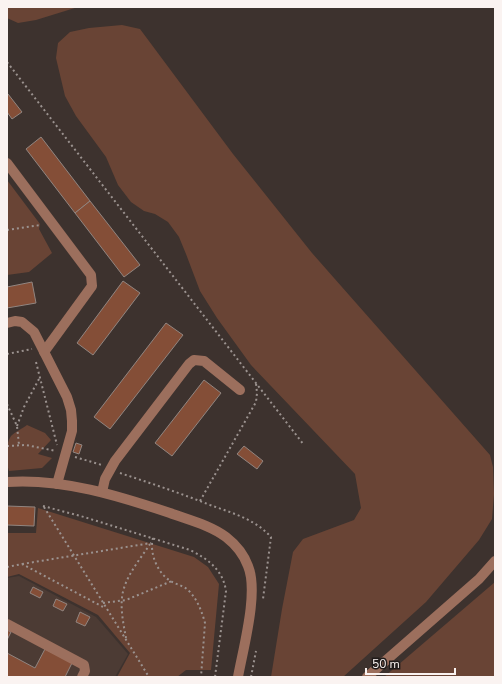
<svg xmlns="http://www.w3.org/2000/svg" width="502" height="684" font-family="'Nunito Sans',sans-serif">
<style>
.built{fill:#4c3b34}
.green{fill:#694435}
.building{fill:#844e37;stroke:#918580}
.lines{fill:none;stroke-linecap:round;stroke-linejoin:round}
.path{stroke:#9b928f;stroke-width:2;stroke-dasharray:2 3;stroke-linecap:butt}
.minor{stroke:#9c6f5d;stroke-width:10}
</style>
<rect width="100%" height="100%" fill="#3d322e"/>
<polygon class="built" points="19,576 96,617 128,654 115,677 7,677 7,578"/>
<g class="green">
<polygon points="7,7 78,7 36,20 18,23 7,18"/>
<polygon points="122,25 140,29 233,154 312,253 490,455 493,467 494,494 492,519 479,540 426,602 343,677 271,677 282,609 293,552 303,539 354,520 361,508 355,474 251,365 217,318 200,291 186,254 179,237 168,222 155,214 144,211 131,202 118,185 106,157 76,116 65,96 56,58 58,43 70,32 89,28"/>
<polygon points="7,180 40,224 39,229 52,253 29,272 7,275"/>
<path d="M 27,425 L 45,433 L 51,440 L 38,454 L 52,458 L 42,468 L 9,471 C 6,462 5,444 11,436 C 15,432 23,428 27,425 Z"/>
<polygon points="38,508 194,557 208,567 219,584 211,670 186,670 177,677 117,677 130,653 98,615 19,574 7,577 7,533 36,533"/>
<polygon points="495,582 495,677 384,677"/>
</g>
<g class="building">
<polygon points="8,94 22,112 12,119 7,112 7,95"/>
<polygon points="41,137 90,201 75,213 26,149"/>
<polygon points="90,201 140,265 124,277 75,213"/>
<polygon points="123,281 140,293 93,355 77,343"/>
<polygon points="32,282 36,303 7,308 7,287"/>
<polygon points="166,323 183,335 110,429 94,417"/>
<polygon points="204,380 221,393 172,456 155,443"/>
<polygon points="76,443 82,445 79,454 73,452"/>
<polygon points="244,446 263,461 257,469 237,454"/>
<polygon points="7,506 35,507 34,526 7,525"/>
<polygon points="33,587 43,592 40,598 30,593"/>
<polygon points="56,599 67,604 63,611 53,606"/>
<polygon points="80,612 90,617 85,626 76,622"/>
<polygon points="7,630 11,632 7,640"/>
<polygon points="45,649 72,663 65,677 7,677 7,653 35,668"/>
</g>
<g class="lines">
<g class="path">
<polyline points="7,62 304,445"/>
<polyline points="7,230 41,225"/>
<polyline points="7,354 32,349"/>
<polyline points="36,362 57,445"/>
<polyline points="7,404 17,426 19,445"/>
<polyline points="17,426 24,407 39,379"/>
<polyline points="7,446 26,445 56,451"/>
<polyline points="75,457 102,465"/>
<path d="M 120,473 C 150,483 180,493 210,505 C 232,513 255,519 271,537 L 263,599"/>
<polyline points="200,501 256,402 257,393 256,383"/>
<path d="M 43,506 L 84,517 L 190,550 C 208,559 223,570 226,591 L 215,677"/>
<polyline points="44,507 149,677"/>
<path d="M 153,538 C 149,552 157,572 169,580 C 176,585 184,585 190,592 C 198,601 202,612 205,623 L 201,677"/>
<polyline points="22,564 151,543"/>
<polyline points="7,567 22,564 105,608"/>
<polyline points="103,603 126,600 172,581"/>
<path d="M 126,638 C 123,622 119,603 124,588 C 129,572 141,558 150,544"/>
<polyline points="251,677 256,651"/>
</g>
<g class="minor">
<polyline points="7,163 91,275 92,286 44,352"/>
<polyline points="7,323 15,321 22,322 34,332 67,397 71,410 72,421 72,431 57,484"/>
<path d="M 7,482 C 62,478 119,496 170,513 C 189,520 210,525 226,537 C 235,544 244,555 248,566 C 259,592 243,649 238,677"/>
<polyline points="102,492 105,479 115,461 189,364 194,360 204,361 240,390"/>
<polyline points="7,624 84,665 85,671 82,677"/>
<polyline points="367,677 479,579 495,561"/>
</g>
</g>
<rect width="502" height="684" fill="none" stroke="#faf3f1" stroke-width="16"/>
<path d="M366 668v6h89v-6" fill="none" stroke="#faf3f1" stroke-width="2"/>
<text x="372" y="668" font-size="12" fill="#faf3f1" stroke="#201b1a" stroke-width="3" paint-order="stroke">50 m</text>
</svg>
